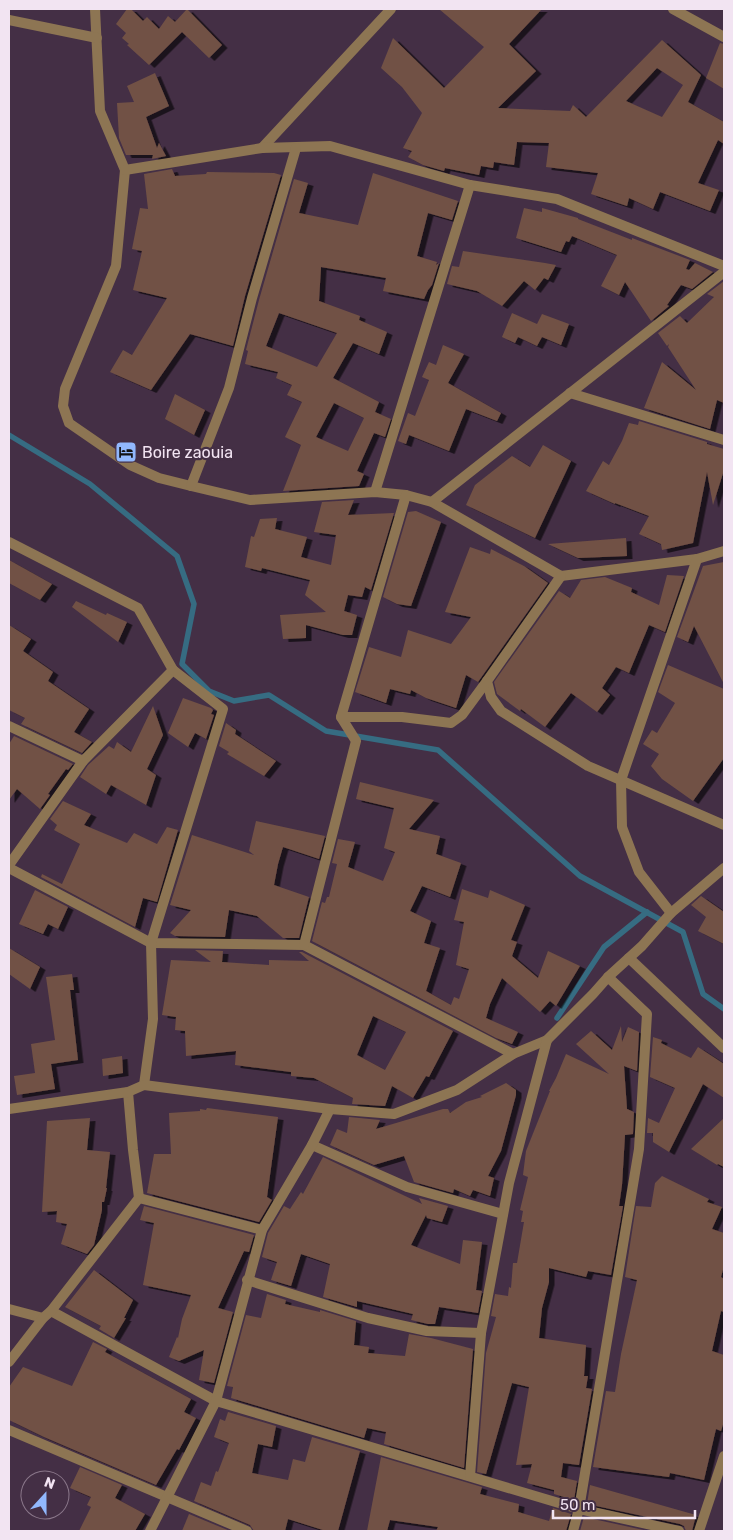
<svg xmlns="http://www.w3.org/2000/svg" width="733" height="1540" font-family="Rubik,sans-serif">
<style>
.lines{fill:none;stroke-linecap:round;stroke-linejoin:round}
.stream{stroke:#366c82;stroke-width:5.5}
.building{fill:#715145;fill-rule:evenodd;filter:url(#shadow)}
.minor{stroke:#8d7553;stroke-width:10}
.labels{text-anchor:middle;stroke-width:4.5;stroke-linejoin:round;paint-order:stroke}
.poi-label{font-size:16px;fill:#f2e4f2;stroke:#442f45;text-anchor:start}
</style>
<defs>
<filter id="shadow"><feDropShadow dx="5.5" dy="3" stdDeviation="0" flood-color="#0009"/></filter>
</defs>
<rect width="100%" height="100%" fill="#442f45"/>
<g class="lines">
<g class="stream">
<polyline points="9,435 90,484 177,556 194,604 182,664 209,691 234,701 269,695 326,731 438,750 580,876 683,932 703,994 724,1009"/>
<polyline points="557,1018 604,947 647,912"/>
</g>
</g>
<g class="building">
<polygon points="127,9 131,9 143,21 147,17 159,29 168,16 175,22 187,9 222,45 209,58 182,32 149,65 127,45 129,44 122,38 126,33 116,24"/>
<path d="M 439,9 L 542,9 L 509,44 L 536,71 L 498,108 L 570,111 L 573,105 L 586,117 L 662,40 L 701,75 L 688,102 L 724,122 L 724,144 L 718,140 L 698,183 L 719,190 L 710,211 L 660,192 L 653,209 L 629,198 L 627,206 L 591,194 L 598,173 L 546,167 L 549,143 L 517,142 L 514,165 L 494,162 L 493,168 L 481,166 L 479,175 L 445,168 L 444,171 L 423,165 L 408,157 L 412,151 L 403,148 L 422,113 L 402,87 L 381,68 L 393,38 L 444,88 L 484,47 ZM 657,68 L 683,85 L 662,117 L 626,101 Z"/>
<polygon points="720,43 724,44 724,89 706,78"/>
<polygon points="155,73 169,106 146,117 157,148 159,143 166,156 152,159 153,155 126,155 119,138 117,103 134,102 127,86"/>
<polygon points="172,169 175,176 206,174 207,172 274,173 281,175 245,296 233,346 190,334 151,390 110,372 123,350 132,355 167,298 133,290 142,251 132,249 140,208 148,209 144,174"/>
<path d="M 373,173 L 458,201 L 452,220 L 428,213 L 417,256 L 437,262 L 436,265 L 439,263 L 432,285 L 428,290 L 424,299 L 383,291 L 386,278 L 321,267 L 319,301 L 360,316 L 359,320 L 387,332 L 379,354 L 353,343 L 333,378 L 379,402 L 375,412 L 391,419 L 385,437 L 374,433 L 357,471 L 364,474 L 359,486 L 283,491 L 301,445 L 285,437 L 302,402 L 287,395 L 292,385 L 276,378 L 278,372 L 245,364 L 248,351 L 246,350 L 259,300 L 294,179 L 308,183 L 299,213 L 358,225 ZM 279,313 L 337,333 L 317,367 L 266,346 ZM 334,403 L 364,418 L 348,451 L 316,437 Z"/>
<polygon points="524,208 542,212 542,208 578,218 578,219 632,240 632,238 690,260 686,269 689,270 695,263 713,272 692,289 681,285 667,305 669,306 651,321 625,282 619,295 601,286 617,255 572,236 569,242 566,241 561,252 516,238"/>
<polygon points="463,251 545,263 556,265 548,280 544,278 535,290 524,281 502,306 477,291 447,284 452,266 459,267"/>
<polygon points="724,281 724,403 717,400 710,429 644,408 662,362 696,390 668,347 669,344 667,346 658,333 680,316 687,323 714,297 707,294"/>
<polygon points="512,313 537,324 542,314 569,324 561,345 542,337 537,346 518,337 515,343 502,337"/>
<polygon points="443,345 464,354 448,383 501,413 497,421 466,409 449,451 409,435 406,444 398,441 408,413 415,416 429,380 422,377 429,362 436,365"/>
<polygon points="175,394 205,410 194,435 165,419"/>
<polygon points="639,421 707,442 707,444 724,449 724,470 713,505 707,472 693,543 662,550 661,544 639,534 649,516 615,503 615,504 586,491 603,461 609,465 622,441 629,423 638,425"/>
<polygon points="543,445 571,461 535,538 466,505 475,485 512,456 530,467"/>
<polygon points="354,500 348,515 394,513 371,590 365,587 362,597 348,595 344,611 357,615 352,635 343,635 306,625 306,638 283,639 280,615 326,612 305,595 310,580 262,568 261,571 245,567 251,536 254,537 260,519 277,518 275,529 307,537 301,557 331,565 336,535 314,532 322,502"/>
<polygon points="416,511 441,522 411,606 397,604 383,597 408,512"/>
<polygon points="626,538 627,556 578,558 548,544"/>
<polygon points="470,547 490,554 491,549 524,566 548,583 478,682 466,675 456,708 426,698 411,690 410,694 390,689 386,703 355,692 369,647 401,657 408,630 451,644 471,617 445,612"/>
<polygon points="9,560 52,584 40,600 9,583"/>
<polygon points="724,562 724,684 694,626 688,642 677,637 703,566"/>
<polygon points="667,575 684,576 665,632 649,625 629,673 616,667 602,688 610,695 597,712 571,693 545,727 521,709 520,711 497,694 494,682 559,591 570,598 581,580 605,577 632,588 631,592 659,605"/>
<polygon points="76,601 106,615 107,613 127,622 118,642 72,607"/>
<polygon points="9,625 31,639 23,651 53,672 48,681 89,709 74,732 92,742 82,753 21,724 25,718 9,710"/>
<polygon points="668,665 724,689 724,758 693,801 662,779 651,766 659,754 643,744 652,730 657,733 675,703 658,692"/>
<polygon points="183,698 211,708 213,710 211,714 214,715 206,739 195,733 188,747 168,733"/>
<polygon points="153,706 163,735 147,769 156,775 146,805 111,785 106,794 80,777 88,765 109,746 114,749 117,742 131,752"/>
<polygon points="226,723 236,730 235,734 276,761 264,776 227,754 229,752 219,746"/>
<polygon points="14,736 73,764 68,770 66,769 48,794 50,795 40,809 17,789 9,800 9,744"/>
<polygon points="360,782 434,800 409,829 440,836 436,854 461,863 450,897 422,886 410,911 431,921 424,943 440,948 426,991 451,1005 454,997 459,999 469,969 456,965 464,922 454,920 462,889 488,898 490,890 525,905 511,940 517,942 512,956 538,978 548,951 580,966 556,1006 550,1001 540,1012 502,978 490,1004 486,1018 518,1032 512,1044 496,1038 312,941 322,902 325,903 327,897 329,897 337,864 332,863 338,839 355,842 348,867 383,881 395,852 384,848 394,808 356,799"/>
<polygon points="63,801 91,814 84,825 127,843 134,833 157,844 167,827 178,830 157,902 143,898 135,927 41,877 42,874 62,884 80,844 54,830 57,825 50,819"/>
<polygon points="256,821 325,836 319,859 283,847 278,864 274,885 309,897 299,938 283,938 257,916 229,910 225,937 175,936 170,933 191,910 170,905 192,835 254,855 249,851"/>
<polygon points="35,890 68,907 58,929 48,924 43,934 19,924"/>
<polygon points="701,896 724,912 724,944 698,931 706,917 691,905"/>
<polygon points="9,948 40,967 30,989 9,974"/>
<path d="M 195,950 L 223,951 L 222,962 L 269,965 L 269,960 L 309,961 L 299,952 L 302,952 L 453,1031 L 429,1077 L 426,1076 L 413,1098 L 392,1086 L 385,1106 L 352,1104 L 353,1098 L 314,1078 L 291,1076 L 291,1072 L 235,1065 L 236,1051 L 186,1056 L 185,1031 L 175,1030 L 176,1017 L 162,1015 L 171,960 L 211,962 ZM 373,1016 L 406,1032 L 385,1070 L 357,1055 Z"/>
<polygon points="72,974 74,990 70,990 78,1060 51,1064 55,1089 17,1095 14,1076 35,1073 31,1044 55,1040 46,977"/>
<polygon points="621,1026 622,1042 628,1027 639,1032 637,1071 624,1066 627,1109 634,1112 633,1134 625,1135 622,1185 619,1206 623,1206 611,1275 588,1271 586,1277 549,1268 549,1282 542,1308 539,1338 586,1345 584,1376 588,1376 586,1388 592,1389 579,1465 563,1463 561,1477 577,1481 574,1500 554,1494 554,1490 527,1483 532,1464 516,1465 529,1387 512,1383 486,1474 477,1472 486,1353 496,1317 491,1316 495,1294 508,1296 509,1287 511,1288 513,1263 517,1263 524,1222 521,1222 523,1211 520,1210 528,1177 523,1175 526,1151 550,1091 549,1091 556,1078 566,1054 609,1074 576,1044 591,1031 612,1050"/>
<polygon points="653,1037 662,1040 661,1043 691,1058 698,1047 724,1064 724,1098 703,1084 669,1152 653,1142 653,1133 647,1133 648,1118 659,1123 675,1088 650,1077"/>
<polygon points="122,1056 123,1073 103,1076 102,1059"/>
<polygon points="506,1083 516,1090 516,1095 501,1151 488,1176 494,1178 490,1196 473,1190 470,1196 454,1189 453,1193 414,1182 404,1156 374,1165 330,1145 337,1129 347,1133 349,1117 380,1120 376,1129 443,1109 448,1109 450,1113 466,1102 482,1097 480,1096"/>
<polygon points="207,1108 278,1117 267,1197 272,1200 259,1222 147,1193 154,1154 171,1154 169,1113 200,1111 200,1109 206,1110"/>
<polygon points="90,1118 87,1150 110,1152 106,1188 107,1188 104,1202 102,1202 102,1210 94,1245 87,1254 61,1244 67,1224 56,1222 57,1211 42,1212 47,1121"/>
<polygon points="724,1118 724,1167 718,1164 717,1165 691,1149"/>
<polygon points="323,1157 422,1204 419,1198 448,1206 442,1222 427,1218 426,1215 411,1245 460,1264 463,1240 482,1242 476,1290 482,1291 478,1313 439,1307 435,1324 428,1324 411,1320 413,1314 357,1301 357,1307 323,1297 330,1264 301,1254 291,1286 271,1280 277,1262 262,1257 268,1233 284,1206 290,1209 301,1192 303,1194"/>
<polygon points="662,1176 709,1199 707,1202 722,1207 712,1229 724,1233 724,1266 721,1277 724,1279 724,1312 721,1311 712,1351 724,1355 724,1421 721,1431 716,1429 704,1480 670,1473 669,1477 593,1467 606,1391 615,1392 621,1354 637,1280 625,1277 636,1206 651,1207 655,1183"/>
<polygon points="144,1206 254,1235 249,1252 244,1251 218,1308 233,1312 214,1383 199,1380 204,1350 179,1361 169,1357 177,1337 178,1338 182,1319 191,1295 143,1285 154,1223 140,1220"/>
<polygon points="94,1270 133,1300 124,1318 126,1318 114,1338 99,1329 101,1326 65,1307"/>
<polygon points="267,1294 286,1300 285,1304 320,1312 320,1310 356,1321 354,1345 369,1347 368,1353 405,1356 409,1334 431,1338 473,1349 464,1468 384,1444 386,1432 367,1428 364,1438 231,1398 233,1387 227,1386 246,1315 261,1318"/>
<polygon points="93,1342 107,1349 105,1352 191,1399 184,1412 196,1418 179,1450 177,1449 156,1485 44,1437 9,1420 9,1387 23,1367 72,1386"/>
<polygon points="228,1412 276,1426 272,1447 258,1444 252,1473 288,1480 293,1459 305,1462 312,1437 360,1451 338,1531 326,1531 288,1519 285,1531 254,1531 250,1525 194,1501 201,1482 211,1486 216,1471 218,1472 229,1443 214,1437 220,1419 225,1421"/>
<polygon points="381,1457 482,1487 480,1494 519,1504 518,1512 549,1521 553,1508 571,1514 566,1531 436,1531 438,1527 390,1520 387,1531 367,1531"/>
<polygon points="80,1467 122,1485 115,1498 145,1514 135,1531 79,1531 91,1507 87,1505 91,1497 70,1488"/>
<polygon points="590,1485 696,1515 692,1531 686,1531 684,1526 680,1524 587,1504"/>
<polygon points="189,1514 230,1531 182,1531"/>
<polygon points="584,1517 648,1531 580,1531"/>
</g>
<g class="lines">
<g class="minor">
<polyline points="95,9 100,111 125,170 116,266 65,389 63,406 69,423 130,465 159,478 191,486 250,500 375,492 406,495 432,502 561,576 697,559 724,551"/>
<polyline points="673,9 724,37"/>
<polyline points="9,20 97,38"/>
<polyline points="262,148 391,9"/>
<polyline points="125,170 262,148 330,146 470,185 557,199 724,266"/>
<polyline points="570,393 724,440"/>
<polyline points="191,486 229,388 252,298 296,148"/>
<polyline points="375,492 470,185"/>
<polyline points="432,502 724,272"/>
<polyline points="9,542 138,608 173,670 83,761 9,865"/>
<polyline points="561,576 487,681 491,697 501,711 588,766 724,825"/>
<polyline points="341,717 406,495"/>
<polyline points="9,726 83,761"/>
<polyline points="9,868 151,943 304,945 513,1054"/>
<polyline points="671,913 639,872 622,827 621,780 697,559"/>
<polyline points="304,945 356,741 341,717 402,717 451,723 462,715 487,681"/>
<polyline points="629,958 724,1048"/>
<polyline points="144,1085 153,1019 151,943 223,709 173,670"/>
<polyline points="128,1092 133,1150 139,1198"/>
<polyline points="9,1109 128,1092 144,1085 330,1109 394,1114 457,1090 513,1054 547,1040 593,994 608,977 642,946 671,913 724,868"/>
<polyline points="312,1145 407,1187 503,1214"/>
<polyline points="247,1280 368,1318 427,1331 481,1333"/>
<polyline points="9,1309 43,1318"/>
<polyline points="51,1311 216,1401 579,1509 679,1531"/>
<polyline points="9,1362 43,1318 51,1311 139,1198 262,1230"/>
<polyline points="9,1430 247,1531"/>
<polyline points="470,1476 481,1333 509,1183 547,1040"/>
<polyline points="150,1531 216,1401 262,1230 312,1145 330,1109"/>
<polyline points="573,1531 579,1509 639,1149 647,1014 608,977"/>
<polyline points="699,1531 724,1456"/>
</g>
</g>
<defs>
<g id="hotel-square" transform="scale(1.125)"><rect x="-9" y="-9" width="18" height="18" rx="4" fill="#91b8fd" stroke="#442f45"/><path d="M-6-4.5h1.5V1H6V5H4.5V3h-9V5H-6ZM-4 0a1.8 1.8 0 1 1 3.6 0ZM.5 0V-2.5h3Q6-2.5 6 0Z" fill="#111"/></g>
</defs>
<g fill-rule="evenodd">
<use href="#hotel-square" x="126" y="452"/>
</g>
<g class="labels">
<g class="poi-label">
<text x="142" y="458">Boire zaouia</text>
</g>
</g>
<rect width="733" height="1540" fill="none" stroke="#f2e4f2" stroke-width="20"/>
<g transform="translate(45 1495) rotate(21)"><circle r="24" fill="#442f45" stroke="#8a778a"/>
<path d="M0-4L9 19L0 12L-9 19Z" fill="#91b8fd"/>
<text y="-8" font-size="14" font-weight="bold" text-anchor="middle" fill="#f2e4f2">N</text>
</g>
<path d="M553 1510v8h142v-8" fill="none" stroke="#f2e4f2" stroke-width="2.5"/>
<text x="560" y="1510" font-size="15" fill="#f2e4f2" stroke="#442f45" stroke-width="4" paint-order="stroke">50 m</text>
</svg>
